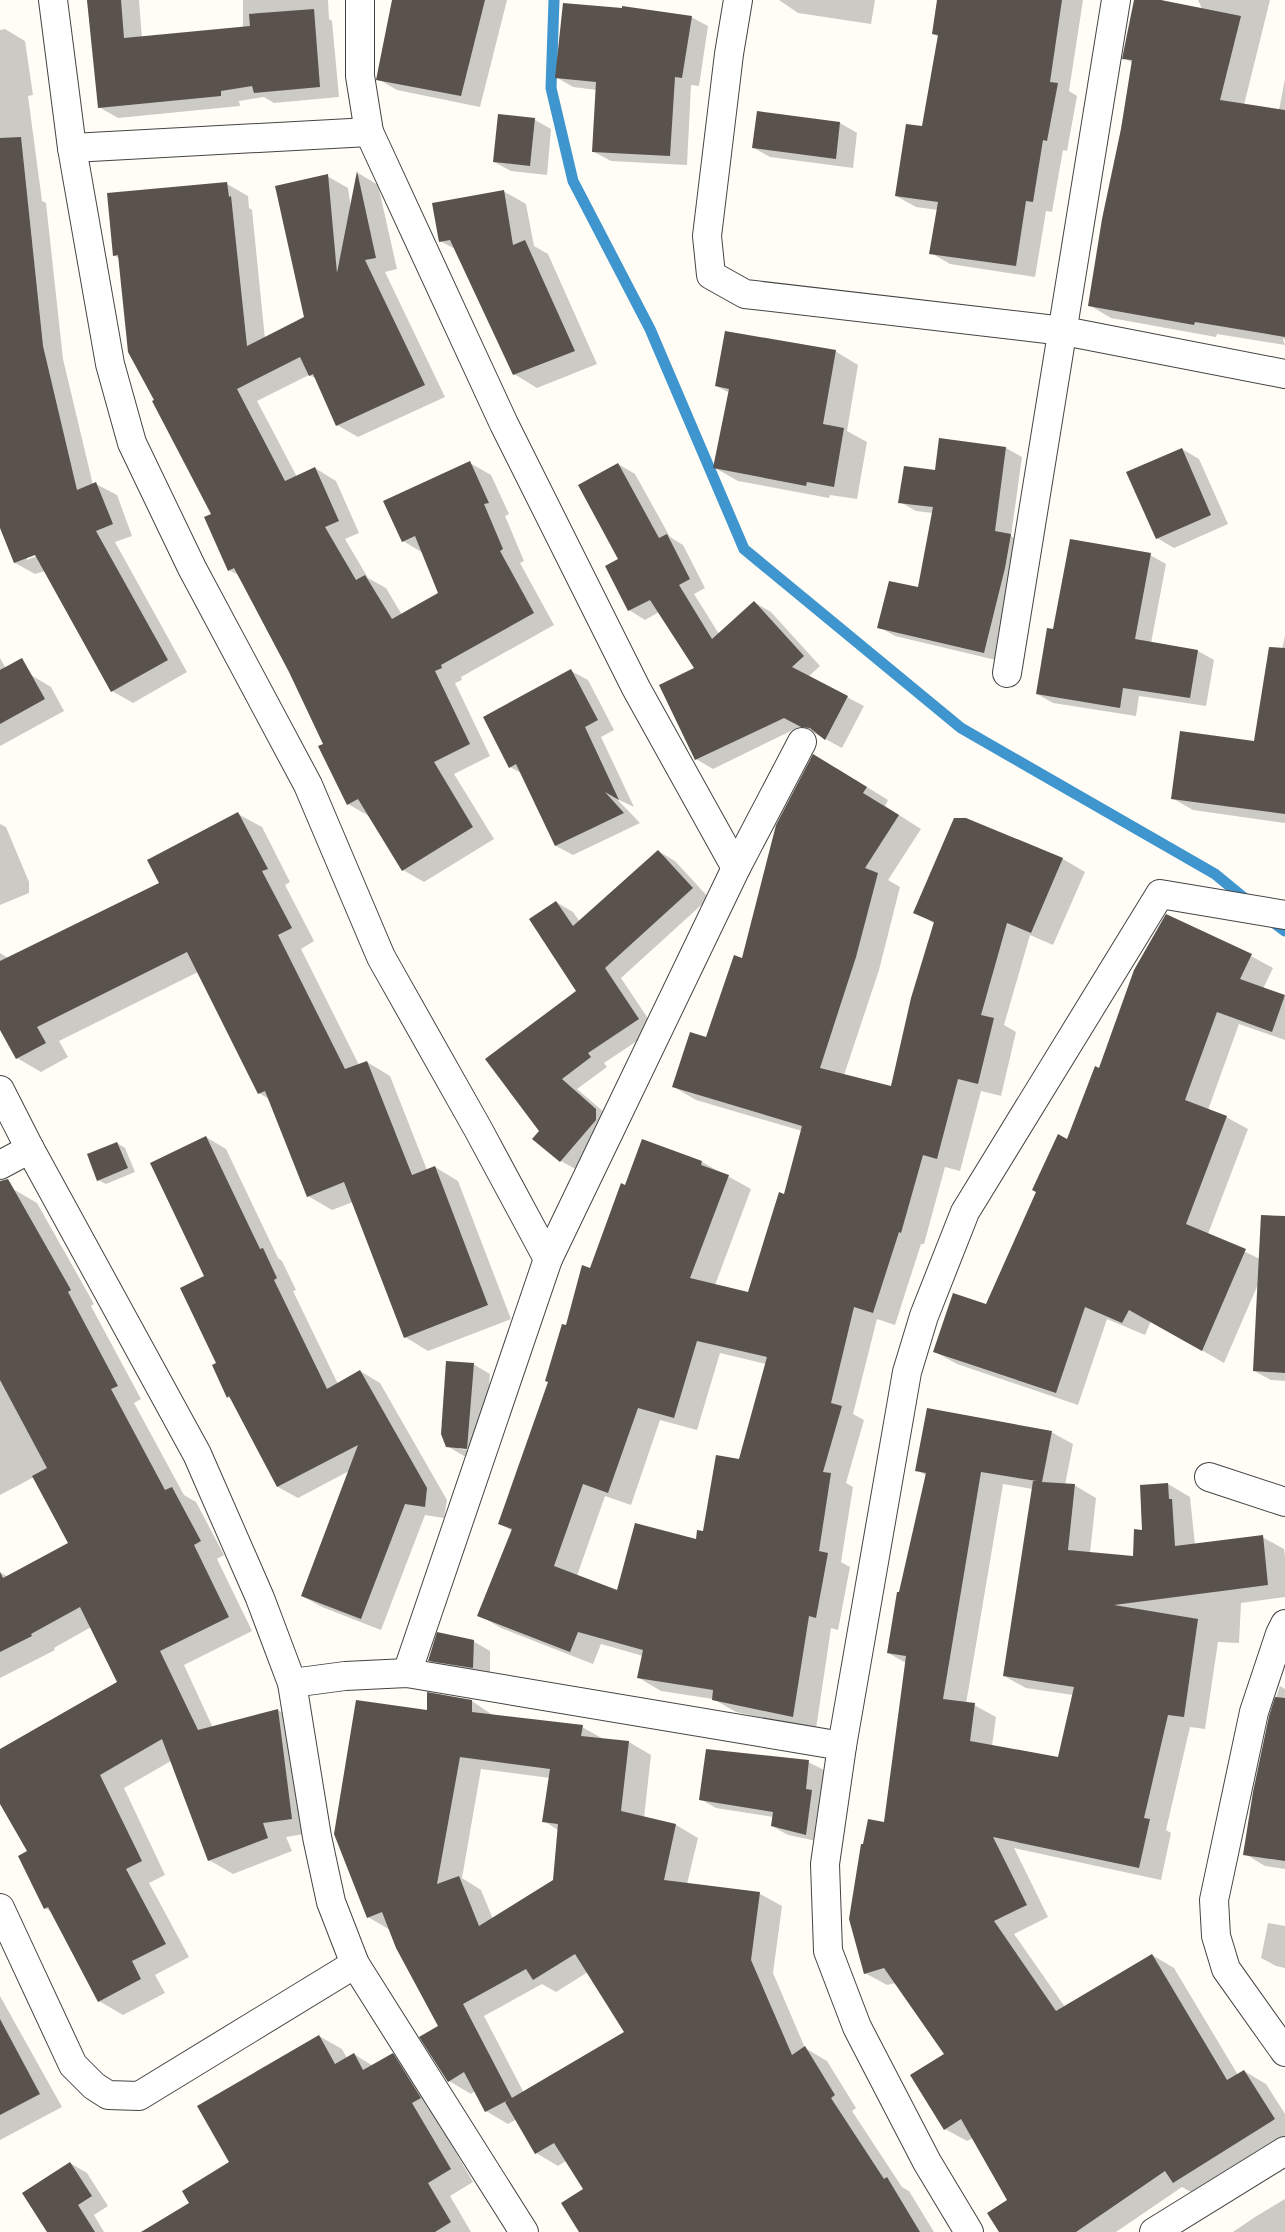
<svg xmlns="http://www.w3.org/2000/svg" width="1285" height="2232" font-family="'Noto Serif',serif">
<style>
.shadow{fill:#0003;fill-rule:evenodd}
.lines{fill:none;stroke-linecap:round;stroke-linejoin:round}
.stream{stroke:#3f96cf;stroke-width:11}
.building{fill:#5a524d;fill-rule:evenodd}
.minor-casing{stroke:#444;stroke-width:30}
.minor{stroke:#fff;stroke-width:28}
</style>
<rect width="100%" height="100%" fill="#fffdf5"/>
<g class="shadow">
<polygon points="87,0 139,0 142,38 243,28 243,0 328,0 329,19 332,21 339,97 274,103 264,97 239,101 240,106 118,118 99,107"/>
<polygon points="393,0 507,0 480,107 397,90 378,79"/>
<polygon points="779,0 875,0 871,24 798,13"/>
<polygon points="938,0 1083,0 1069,91 1077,96 1067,151 1063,150 1052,212 1046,211 1035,277 950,264 931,253 938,210 916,207 896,196 923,128 939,37 933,34"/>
<polygon points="1135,0 1154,0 1202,9 1198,0 1270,0 1244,105 1279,110 1285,79 1285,339 1283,339 1285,345 1217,334 1216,337 1111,318 1089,305 1133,63 1124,58"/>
<polygon points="623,10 691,17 708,26 699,86 691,85 687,165 611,161 594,152 597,90 573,87 556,77"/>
<path d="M 5,29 L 25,41 L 33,95 L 28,96 L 42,201 L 46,203 L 63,359 L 93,485 L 96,484 L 117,495 L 132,536 L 115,542 L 187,672 L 133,703 L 112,691 L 45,571 L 35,574 L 15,563 L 0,525 L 0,30 ZM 40,552 L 41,554 L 27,560 L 27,557 Z"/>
<polygon points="758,113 840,123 857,133 853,168 770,157 754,148"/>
<polygon points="535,120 551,129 547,175 511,171 494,162"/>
<polygon points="358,173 378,185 397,269 385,272 445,397 358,437 337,425 317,379 309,375 257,401 297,477 315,468 336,481 359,533 345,539 368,578 386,588 402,615 440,594 423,553 403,541 470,463 491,475 509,514 505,516 524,561 520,563 554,625 461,677 462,680 455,683 490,756 454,774 494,839 424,882 403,870 369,816 348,804 325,744 291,671 240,576 229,570 213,514 156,401 120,259 114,255 227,184 248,196 249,208 252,210 265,339 305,318 327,176 348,188 351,209"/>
<polygon points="503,191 526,204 534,246 548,254 597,364 537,388 514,374 457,250 440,241"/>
<polygon points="835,351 858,365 847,431 867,442 857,499 830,495 829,498 738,481 715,468 730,393 716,386"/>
<polygon points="1006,448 1022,457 1011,536 1027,545 1000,661 895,636 879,627 919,589 933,513 916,511 900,502 936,471"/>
<polygon points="1182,449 1199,459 1228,524 1174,548 1157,538"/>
<polygon points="618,464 635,474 670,537 683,545 705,588 694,594 719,634 754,602 771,612 820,666 808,677 864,706 842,748 801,726 713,769 696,759 661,686 696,668 659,612 645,620 629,610 620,560"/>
<polygon points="1150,555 1166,564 1151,643 1198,651 1214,660 1206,706 1139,696 1136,716 1053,703 1037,694 1054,630"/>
<polygon points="1285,635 1285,823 1193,810 1172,798 1255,742 1280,660"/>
<polygon points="0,658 9,674 31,675 51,687 64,711 0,746"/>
<polygon points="571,671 588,680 614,730 601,737 634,807 617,799 640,823 573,855 556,846 521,773 510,767"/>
<path d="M 836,768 L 888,800 L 885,806 L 921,829 L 888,880 L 900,887 L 879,970 L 844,1075 L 892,1088 L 935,924 L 915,912 L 966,819 L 1063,859 L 1085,872 L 1053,945 L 1030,935 L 1004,1025 L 1016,1032 L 1001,1096 L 981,1091 L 960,1171 L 945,1167 L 924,1244 L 921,1244 L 895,1325 L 877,1319 L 853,1414 L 864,1420 L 846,1483 L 853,1487 L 841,1562 L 850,1567 L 838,1630 L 831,1628 L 816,1729 L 736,1712 L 713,1699 L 661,1691 L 639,1678 L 643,1656 L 601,1644 L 593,1664 L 501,1628 L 479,1615 L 512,1531 L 499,1523 L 549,1382 L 566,1327 L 626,1186 L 702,1162 L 751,1189 L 715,1285 L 749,1293 L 785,1196 L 802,1131 L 696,1100 L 674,1087 L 707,1038 L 743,959 ZM 720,1353 L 766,1364 L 739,1460 L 704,1533 L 697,1541 L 617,1592 L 577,1576 L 605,1496 L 631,1505 L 660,1420 L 697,1430 Z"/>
<polygon points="238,814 262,827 290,882 285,885 314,941 301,949 359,1065 367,1062 390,1076 427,1170 435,1167 458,1181 511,1319 428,1351 405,1337 353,1202 332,1210 308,1196 269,1099 259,1093 198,972 59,1041 68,1057 41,1072 17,1058 0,1027 0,953 8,958 161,884"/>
<polygon points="0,824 6,827 29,882 29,893 0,905"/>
<polygon points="658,851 675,861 709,898 621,978 655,1029 604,1063 607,1067 577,1089 612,1119 577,1170 561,1161 541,1131 578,991 556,902 573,912 580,922"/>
<polygon points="1251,956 1273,968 1263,989 1285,997 1285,1040 1239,1024 1208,1110 1226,1117 1248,1129 1208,1234 1260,1259 1285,1255 1285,1381 1271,1380 1254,1371 1259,1282 1224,1363 1151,1321 1145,1335 1107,1319 1078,1405 957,1364 935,1352 987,1305 1068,1140 1100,1070"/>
<polygon points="206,1137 226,1149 278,1258 282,1261 296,1290 293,1291 338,1384 360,1371 380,1383 447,1500 444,1518 425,1515 381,1630 322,1607 302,1596 349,1471 298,1498 278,1487 232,1399 228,1397 218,1363 206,1277"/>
<polygon points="117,1143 125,1148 135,1172 106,1184 98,1180"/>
<polygon points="13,1189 37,1203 94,1304 91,1306 141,1399 134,1403 184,1495 196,1502 224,1555 217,1559 252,1631 184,1665 213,1728 278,1710 302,1724 316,1832 286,1837 292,1851 233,1874 209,1860 171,1761 124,1788 165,1875 149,1883 189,1957 155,1975 165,1993 123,2015 99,2001 52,1912 45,1908 29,1852 0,1801 0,1751 118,1682 91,1627 54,1648 55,1650 0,1678 0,1572 8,1577 69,1544 34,1477 0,1495 0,1196"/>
<path d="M 473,1364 L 490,1374 L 483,1458 L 464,1456 L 447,1446 ZM 459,1447 L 473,1448 L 473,1450 L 459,1449 Z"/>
<path d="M 1051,1432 L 1073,1444 L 1065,1485 L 1074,1485 L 1096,1498 L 1090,1553 L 1134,1558 L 1144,1531 L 1168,1484 L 1190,1497 L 1195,1545 L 1262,1537 L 1284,1549 L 1285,1557 L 1285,1597 L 1241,1603 L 1239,1643 L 1218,1642 L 1205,1729 L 1190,1727 L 1166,1830 L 1171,1833 L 1161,1880 L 1014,1848 L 1048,1917 L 1014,1934 L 1065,2007 L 1152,1955 L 1174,1968 L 1238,2075 L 1244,2071 L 1266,2084 L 1285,2114 L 1285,2139 L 1196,2195 L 1182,2187 L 1116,2232 L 1001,2232 L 1009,2200 L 973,2138 L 967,2141 L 945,2129 L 946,2054 L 896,1983 L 887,1985 L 865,1973 L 906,1663 L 888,1653 L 927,1476 L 917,1470 ZM 1003,1484 L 1033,1489 L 1004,1676 L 1026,1688 L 1073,1695 L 1059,1759 L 992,1746 L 996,1717 L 974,1705 L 966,1704 Z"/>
<polygon points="473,1641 490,1651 490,1677 446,1670 430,1660"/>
<polygon points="1280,1686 1285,1689 1285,1869 1265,1866 1245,1854 1270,1716"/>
<path d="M 472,1701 L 494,1716 L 582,1727 L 605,1740 L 629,1742 L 651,1755 L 644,1818 L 676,1825 L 698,1838 L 687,1884 L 760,1894 L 782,1906 L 773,1973 L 805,2048 L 827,2061 L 856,2108 L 852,2111 L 902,2187 L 909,2191 L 934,2232 L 581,2232 L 584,2190 L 566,2161 L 558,2166 L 536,2153 L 517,2119 L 508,2124 L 486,2111 L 475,2091 L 471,2094 L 449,2081 L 440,2026 L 390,1930 L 368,1917 L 428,1711 ZM 481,1769 L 550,1778 L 544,1821 L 558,1830 L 554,1881 L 493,1919 L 481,1890 L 462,1878 ZM 588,1972 L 626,2032 L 524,2093 L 484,2016 L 542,1984 L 556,1992 Z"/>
<polygon points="808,1762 824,1770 821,1796 821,1842 788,1835 772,1826 774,1817 716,1808 700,1799"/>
<polygon points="1268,1923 1285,1926 1285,1968 1276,1966 1261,1958"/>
<polygon points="0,1996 62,2107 0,2140"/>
<polygon points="319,2036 342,2049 347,2058 354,2054 373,2066 393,2054 416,2068 443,2111 435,2116 473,2182 450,2196 471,2232 144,2232 191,2204 231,2163"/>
<polygon points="70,2163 87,2173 108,2206 94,2215 104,2232 49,2232"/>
<polygon points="1285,2199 1285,2232 1233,2232 1255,2217"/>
</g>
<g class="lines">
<g class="stream">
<polyline points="554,0 551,88 573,181 650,329 744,549 961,728 1215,874 1249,902"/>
<polyline points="1269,919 1285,931"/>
</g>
</g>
<g class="building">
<polygon points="87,0 121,0 124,38 250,26 249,14 314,9 320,87 254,93 252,86 221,91 221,96 98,108"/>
<polygon points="392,0 485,0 461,96 376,80"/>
<polygon points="937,0 1062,0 1050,82 1058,83 1047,141 1043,140 1033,202 1026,201 1016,266 929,254 938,202 895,196 906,124 922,126 938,35 932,34"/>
<polygon points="1134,0 1161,0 1241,16 1220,100 1285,110 1285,337 1195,322 1194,325 1088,306 1102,219 1121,129 1132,60 1122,59"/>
<polygon points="563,3 622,8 622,6 692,16 682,78 675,77 670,156 592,152 596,82 555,78"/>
<polygon points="757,111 840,122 836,159 752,148"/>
<polygon points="498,114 535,118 530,166 493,162"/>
<polygon points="21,137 43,346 77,490 96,482 113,524 96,531 168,660 111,692 35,555 14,563 0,528 0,138"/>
<polygon points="357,171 376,258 365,260 425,385 336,426 313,374 309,376 300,357 237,389 285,481 315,467 339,521 325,527 356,580 365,575 392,619 438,593 415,536 402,542 383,501 470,461 489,503 484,504 503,549 500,551 534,613 441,665 442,668 435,671 470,744 434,762 473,827 402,871 358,799 347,805 318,746 323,744 289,672 234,568 228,571 204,517 211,514 152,401 154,400 128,352 118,255 113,256 107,193 227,182 229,197 231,196 247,346 304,317 275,186 328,174 337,273"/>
<polygon points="504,190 513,245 525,240 575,351 513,375 450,240 439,242 432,203"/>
<polygon points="725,331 836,350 823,424 844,428 834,487 807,482 806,486 713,468 729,389 715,386"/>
<polygon points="939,438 1006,447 995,531 1011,534 1005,568 984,653 877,628 889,581 918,587 933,507 898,503 904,466 935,470"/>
<polygon points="1182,448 1211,515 1156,539 1126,472"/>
<polygon points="618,463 659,538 667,534 690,579 679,585 712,639 754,601 804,656 792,667 848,696 825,740 810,728 801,727 784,718 695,760 659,685 694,668 650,600 628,611 605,566 618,559 578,485"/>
<polygon points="1070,539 1151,553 1135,639 1198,650 1190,698 1123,688 1120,708 1036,694 1047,628 1053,629"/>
<polygon points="1269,647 1285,648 1285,814 1171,799 1180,731 1254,741"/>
<polygon points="22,658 45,699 0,724 0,670"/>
<polygon points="571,669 598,720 585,727 619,800 605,792 624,813 555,846 516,764 509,768 483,717"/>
<path d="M 813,754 L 867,787 L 863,793 L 899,815 L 865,868 L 878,873 L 856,957 L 820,1068 L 891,1086 L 911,998 L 934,922 L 913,913 L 954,818 L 966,818 L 1063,858 L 1031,933 L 1007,923 L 981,1015 L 994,1018 L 978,1084 L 958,1079 L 937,1159 L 923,1155 L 901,1233 L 899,1232 L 873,1313 L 854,1307 L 831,1403 L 842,1406 L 823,1472 L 831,1473 L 819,1551 L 828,1553 L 816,1618 L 809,1616 L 793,1717 L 712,1700 L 713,1690 L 637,1678 L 643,1650 L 578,1632 L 570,1652 L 477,1616 L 512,1529 L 498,1524 L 548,1382 L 545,1381 L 562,1324 L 566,1325 L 582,1265 L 590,1268 L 621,1183 L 625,1185 L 642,1139 L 702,1161 L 701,1165 L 729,1175 L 690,1278 L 748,1292 L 779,1192 L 784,1194 L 802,1126 L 672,1087 L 690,1032 L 706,1037 L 734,955 L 742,958 L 776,825 ZM 697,1341 L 767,1357 L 739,1459 L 716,1455 L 703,1531 L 697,1530 L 696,1539 L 635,1523 L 617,1590 L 554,1566 L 583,1484 L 608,1493 L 638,1408 L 674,1418 Z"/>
<polygon points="238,812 268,869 262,871 292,928 278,935 345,1069 367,1061 412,1175 435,1166 488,1305 404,1338 344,1182 307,1197 265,1091 258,1094 187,952 37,1027 46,1043 16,1059 0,1030 0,961 159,883 147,860"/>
<polygon points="658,850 693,888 605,968 639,1019 588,1053 591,1057 562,1079 596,1109 596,1120 560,1162 532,1139 539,1131 485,1059 576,991 529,919 556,901 573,926"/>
<polygon points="1166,914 1252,954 1240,979 1285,995 1272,1032 1217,1012 1185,1100 1227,1116 1186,1224 1246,1249 1202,1351 1129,1310 1122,1323 1085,1307 1056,1393 933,1352 953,1293 986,1304 1036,1192 1032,1190 1058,1134 1067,1139 1095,1066 1099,1068 1134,970"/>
<polygon points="206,1136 260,1249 263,1248 277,1278 274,1280 327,1389 360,1370 427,1488 425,1507 405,1504 361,1619 301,1596 358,1445 277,1487 229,1396 227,1398 212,1365 216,1363 180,1288 204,1276 150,1163"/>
<polygon points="117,1142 128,1168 97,1181 87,1154"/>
<polygon points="8,1179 71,1290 68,1292 118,1386 111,1389 165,1490 172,1487 201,1541 194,1545 229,1617 160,1651 198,1730 278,1709 292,1819 263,1823 268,1838 208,1861 162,1739 100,1775 142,1861 126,1869 166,1944 132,1961 141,1979 98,2002 48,1907 44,1909 18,1856 27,1851 0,1804 0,1749 117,1682 80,1607 31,1634 32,1636 0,1652 0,1572 3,1578 68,1543 32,1476 47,1468 0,1380 0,1181"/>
<polygon points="1261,1215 1285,1216 1285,1373 1253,1371"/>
<polygon points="446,1361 474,1363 467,1449 446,1447 441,1434"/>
<path d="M 927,1408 L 1052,1431 L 1042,1482 L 1075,1484 L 1068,1550 L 1133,1556 L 1134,1529 L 1142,1530 L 1140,1485 L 1168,1483 L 1169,1499 L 1172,1499 L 1175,1546 L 1263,1535 L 1268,1585 L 1114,1605 L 1198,1619 L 1184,1717 L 1168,1715 L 1144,1818 L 1150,1819 L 1139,1868 L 993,1837 L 1027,1905 L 994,1921 L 1056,2011 L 1152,1954 L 1227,2080 L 1244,2070 L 1275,2119 L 1173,2183 L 1165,2171 L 1076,2232 L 999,2232 L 987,2213 L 1007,2200 L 961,2119 L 944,2130 L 910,2075 L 944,2054 L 884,1968 L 864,1974 L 849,1919 L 861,1844 L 863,1844 L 868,1819 L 884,1822 L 906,1656 L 887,1653 L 897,1592 L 899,1592 L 926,1473 L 915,1471 ZM 981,1472 L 1037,1481 L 1033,1481 L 1003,1676 L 1074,1687 L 1058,1757 L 970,1741 L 975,1703 L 943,1699 Z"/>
<polygon points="437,1632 474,1640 473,1668 428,1661"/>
<path d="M 427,1692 L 472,1700 L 472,1712 L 583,1725 L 581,1736 L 629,1741 L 621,1811 L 676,1824 L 664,1880 L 760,1892 L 751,1960 L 792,2055 L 805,2046 L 835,2095 L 831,2098 L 884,2179 L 887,2177 L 920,2232 L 579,2232 L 561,2203 L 583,2189 L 554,2143 L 535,2154 L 505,2102 L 624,2032 L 575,1954 L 533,1980 L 526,1969 L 463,2004 L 512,2098 L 485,2112 L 464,2072 L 448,2082 L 419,2037 L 438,2026 L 396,1948 L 382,1912 L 367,1918 L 334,1834 L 356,1700 L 427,1710 ZM 460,1757 L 550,1769 L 542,1822 L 558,1824 L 553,1880 L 479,1926 L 459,1876 L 437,1884 Z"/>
<polygon points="1275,1697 1285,1698 1285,1861 1243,1855 1253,1792 1269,1716"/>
<polygon points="706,1749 809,1760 806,1789 812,1790 806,1835 771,1826 773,1812 699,1800"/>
<polygon points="0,2019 40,2094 0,2115"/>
<polygon points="319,2035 335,2064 354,2053 363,2070 393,2053 421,2098 412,2103 451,2169 428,2183 451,2222 435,2232 141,2232 189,2203 182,2191 229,2162 197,2106"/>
<polygon points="70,2162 92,2196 78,2205 95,2232 47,2232 22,2193"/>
</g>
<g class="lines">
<g class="minor-casing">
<g id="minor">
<polyline points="53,0 72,148 110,364 132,443 192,568 308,785 381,957 478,1129 548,1259"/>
<polyline points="360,0 360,76 369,132 504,424 636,688 736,868"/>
<polyline points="738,0 729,54 707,236 711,275 745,294 1064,331 1285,374"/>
<polyline points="72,148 369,132"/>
<polyline points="1007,673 1116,0"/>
<polyline points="0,1090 30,1149 197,1454 260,1598 292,1683 317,1837 331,1902 355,1964 524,2232"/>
<polyline points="0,1165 30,1149"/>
<polyline points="1209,1477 1285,1502"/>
<polyline points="1285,1624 1280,1634 1254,1712 1214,1900 1216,1936 1226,1969 1285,2052"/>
<polyline points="407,1673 548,1259 736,868 802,742"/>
<polyline points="292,1683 345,1676 407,1673 842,1746"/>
<polyline points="0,1908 73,2065 94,2086 108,2095 139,2096 355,1964"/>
<polyline points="969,2232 927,2162 857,2027 828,1951 825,1864 842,1746 907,1372 924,1316 965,1212 1160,894 1285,915"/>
<polyline points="1154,2232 1285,2151"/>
</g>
</g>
<use href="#minor" class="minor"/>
</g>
</svg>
